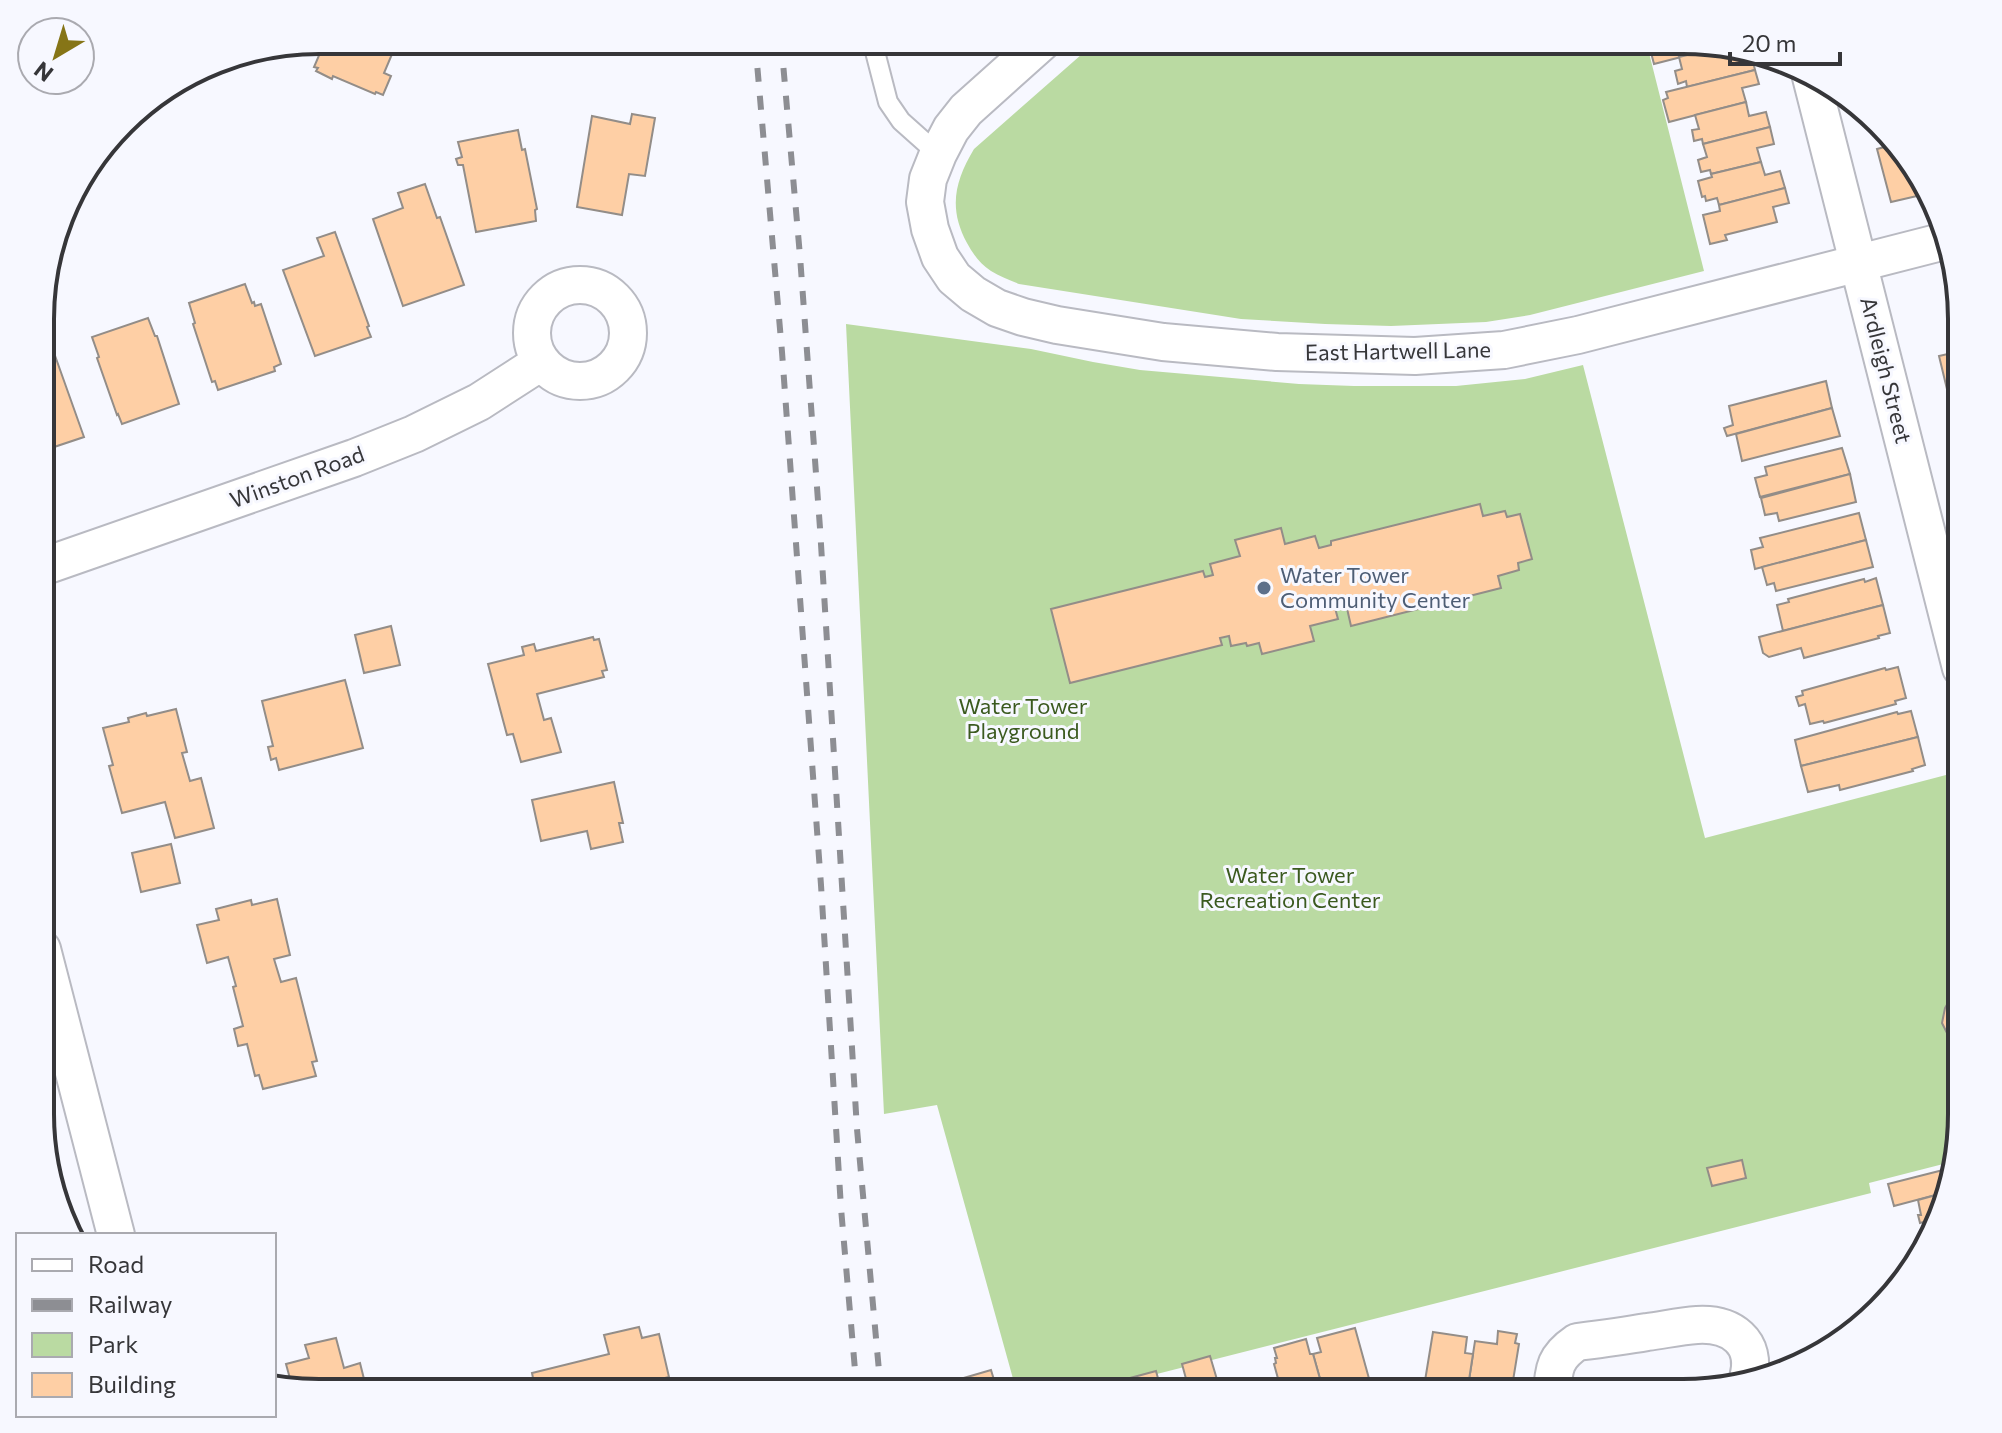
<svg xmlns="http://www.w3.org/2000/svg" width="2002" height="1433" font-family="Commissioner,sans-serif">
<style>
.green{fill:#badaa2}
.building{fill:#fecfa5;stroke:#938d88;stroke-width:2}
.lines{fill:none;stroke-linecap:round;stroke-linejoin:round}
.service-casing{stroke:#b9bac2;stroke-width:22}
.minor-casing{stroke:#b9bac2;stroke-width:40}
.service{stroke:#fff;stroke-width:18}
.minor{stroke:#fff;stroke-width:36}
.rail{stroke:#8d8e93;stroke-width:6;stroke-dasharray:14 14;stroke-linecap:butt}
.service-dot{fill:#5c6f8a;stroke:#f7f8ff;stroke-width:3}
.labels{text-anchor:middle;stroke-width:6;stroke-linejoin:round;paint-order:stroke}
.street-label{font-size:22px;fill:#363639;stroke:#f7f8ff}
.service-label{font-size:22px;fill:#4e5e75;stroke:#f7f8ff;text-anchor:start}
.park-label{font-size:22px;fill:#3b5a1f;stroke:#f7f8ff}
.rim{fill:none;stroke:#363639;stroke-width:4}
</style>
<rect width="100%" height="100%" fill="#f7f8ff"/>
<g class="green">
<path d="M 1098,40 L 1646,41 L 1704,271 L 1530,315 L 1486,322 L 1391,326 L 1325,324 L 1241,319 L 1019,284 C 1010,280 999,276 991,271 C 980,264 973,254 967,243 C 948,208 955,181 974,149 Z"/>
<polygon points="846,324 1031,349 1093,362 1140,370 1299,384 1354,386 1456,386 1525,379 1583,365 1705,838 1946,775 1961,773 1961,1132 1955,1161 1869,1183 1871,1193 1082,1393 1017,1393 937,1105 884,1114"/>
</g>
<g class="building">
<polygon points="328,40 398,40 384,73 391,76 383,95 376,92 375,94 333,76 332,79 316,71 318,68 314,67 323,46 325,47"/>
<polygon points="1648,41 1701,41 1724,46 1654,64"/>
<polygon points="1724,46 1731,48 1733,57 1751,53 1755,70 1687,87 1686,81 1678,84 1675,71 1682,69 1679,57"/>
<polygon points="1755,70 1759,84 1742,88 1746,102 1669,122 1663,100 1668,98 1666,92"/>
<polygon points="1746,102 1749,116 1766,112 1770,127 1703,144 1702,139 1694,141 1692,130 1699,129 1695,115"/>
<polygon points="632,114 655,118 645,176 629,174 622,215 577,207 592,116 630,124"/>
<polygon points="1770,127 1774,144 1757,148 1761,162 1711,174 1710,170 1701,172 1698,160 1707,157 1703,144"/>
<polygon points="518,130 522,150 525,149 537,209 535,210 536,221 476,232 463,165 458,165 456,159 462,157 458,142"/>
<polygon points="1892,145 1910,167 1917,196 1891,202 1877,149"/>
<polygon points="1761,162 1765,175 1780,171 1785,188 1719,205 1717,198 1706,201 1705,196 1702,197 1698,181 1712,177 1711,174"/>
<polygon points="1910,167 1931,192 1917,196"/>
<polygon points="425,184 437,218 440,217 464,285 403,306 373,219 403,208 398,193"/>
<polygon points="1785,188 1789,203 1773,207 1777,222 1725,235 1727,240 1710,244 1703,215 1720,211 1719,205"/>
<polygon points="335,232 369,326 367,327 371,337 315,356 283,270 324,256 317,238"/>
<polygon points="245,284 252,303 254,302 255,306 261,304 281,364 274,367 275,371 218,390 215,381 212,382 193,324 195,323 189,303"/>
<polygon points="148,318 155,336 157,336 179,404 122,424 118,414 117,415 97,358 99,357 92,337"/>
<polygon points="53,350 84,437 42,451 42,354"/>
<polygon points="1961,351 1961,407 1952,410 1939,356"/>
<polygon points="1826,381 1832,408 1727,436 1724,428 1733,425 1729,406"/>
<polygon points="1832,408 1840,436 1742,461 1736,434"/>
<polygon points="1842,448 1850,474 1760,497 1755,478 1767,475 1765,467"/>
<polygon points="1850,474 1856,502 1779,521 1777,513 1765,515 1761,498"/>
<polygon points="1480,504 1483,516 1505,511 1507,517 1520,514 1532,559 1518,563 1519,570 1498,576 1501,588 1351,626 1346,604 1335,608 1338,619 1310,626 1314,641 1262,654 1259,643 1247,646 1246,643 1231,646 1229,636 1220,638 1222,645 1070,683 1051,609 1203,571 1205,577 1213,575 1210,564 1240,556 1235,540 1281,528 1285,544 1315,536 1319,548 1331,545 1331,541"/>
<polygon points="1859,513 1866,540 1755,569 1751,550 1763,547 1760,538"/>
<polygon points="1866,540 1873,567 1776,591 1774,583 1767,585 1762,567"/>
<polygon points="1876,578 1883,605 1783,631 1777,605 1789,602 1788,599 1864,579 1865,582"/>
<polygon points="1883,605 1890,633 1878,636 1879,638 1804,658 1801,648 1769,657 1763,653 1759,637"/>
<polygon points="391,626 400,665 364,673 355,635"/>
<polygon points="593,637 594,640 599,639 607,670 602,671 604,677 537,694 544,720 551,718 561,752 521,762 513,734 507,735 488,664 524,655 522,647 534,644 536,651"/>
<polygon points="1898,667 1906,698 1895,701 1896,704 1824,723 1823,721 1810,724 1805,704 1799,706 1796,697 1803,695 1802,691 1885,668 1886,670"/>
<polygon points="345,680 363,748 279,770 276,758 271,760 268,747 273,746 262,701"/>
<polygon points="176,709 187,752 182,753 190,781 201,778 214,828 175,838 165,802 122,813 109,766 113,765 103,728 129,722 128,718 146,713 147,716"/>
<polygon points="1911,711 1918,737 1801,766 1795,740 1897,712 1898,714"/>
<polygon points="1918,737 1925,765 1912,769 1913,771 1840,790 1839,785 1808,792 1801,766"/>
<polygon points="614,782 623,823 619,823 623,842 591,849 587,831 541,841 532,800"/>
<polygon points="171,844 180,883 141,892 132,853"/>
<polygon points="277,899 290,955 274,959 281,982 296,978 317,1061 312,1062 316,1076 263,1089 259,1075 255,1076 247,1044 238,1046 234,1029 243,1026 233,987 236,986 228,957 207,963 197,925 219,920 216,909 251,900 252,905"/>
<polygon points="1961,996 1961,1042 1949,1037 1942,1023 1945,1008 1949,1001"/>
<polygon points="1742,1160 1746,1178 1712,1186 1707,1168"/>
<polygon points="1954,1162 1947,1192 1894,1206 1888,1184 1947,1169 1946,1165"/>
<polygon points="1947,1192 1940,1222 1939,1218 1920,1223 1918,1215 1921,1215 1918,1200"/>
<polygon points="639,1327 642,1338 659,1334 669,1377 653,1381 655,1390 646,1393 536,1393 532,1373 609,1354 604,1335"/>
<polygon points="1355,1328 1373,1393 1324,1393 1313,1354 1321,1352 1317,1338"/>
<polygon points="1498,1331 1517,1334 1515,1343 1519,1344 1511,1393 1467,1393 1475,1341 1497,1344"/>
<polygon points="1433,1332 1467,1337 1465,1353 1473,1354 1467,1393 1423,1393"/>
<polygon points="336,1338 344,1368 360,1363 366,1387 391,1381 394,1391 399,1390 399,1392 301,1392 283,1388 292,1386 286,1364 309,1358 305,1345"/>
<polygon points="1306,1339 1310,1354 1313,1354 1324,1393 1282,1393 1274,1364 1276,1363 1275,1358 1277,1358 1274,1348"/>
<polygon points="1210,1356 1221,1393 1175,1393 1174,1390 1188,1386 1182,1364"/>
<polygon points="991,1370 998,1393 953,1393 950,1382"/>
<polygon points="1156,1371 1162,1393 1134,1393 1130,1378"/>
</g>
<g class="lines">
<g class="service-casing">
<polyline id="service" points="872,40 888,102 901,121 938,154"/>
</g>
<g class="minor-casing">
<g id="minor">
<polyline points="1044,40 966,110 951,129 938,154 928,179 925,202 930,229 940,257 954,278 973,294 997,308 1023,317 1057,325 1163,342 1277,352 1415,356 1504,350 1578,335 1945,241"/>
<polyline points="1810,73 1961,668"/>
<circle cx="580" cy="333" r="48"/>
<polyline points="42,567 354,458 414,434 479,402 541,362"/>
<polyline points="42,949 116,1235"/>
<path d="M 1552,1393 C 1554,1367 1555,1357 1577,1342 C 1601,1339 1624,1336 1647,1332 C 1663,1330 1680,1326 1697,1325 C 1731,1323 1758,1342 1748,1378"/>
</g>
</g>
<use href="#service" class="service"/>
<use href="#minor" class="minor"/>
<g class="rail">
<polyline points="755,40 782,352 821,885 841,1208 857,1393"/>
<polyline points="781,40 800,256 820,528 857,1129 881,1393"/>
</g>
</g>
<circle class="service-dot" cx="1264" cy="588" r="8"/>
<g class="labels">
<g class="street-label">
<text transform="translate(1398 351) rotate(-1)" y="8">East Hartwell Lane</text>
<text transform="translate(1886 370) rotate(76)" y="8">Ardleigh Street</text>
<text transform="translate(297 477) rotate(-20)" y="8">Winston Road</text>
</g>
<g class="service-label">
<text x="1280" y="583">Water Tower<tspan x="1280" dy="25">Community Center</tspan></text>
</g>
<g class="park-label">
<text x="1023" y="714">Water Tower<tspan x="1023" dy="25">Playground</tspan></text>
<text x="1290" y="883">Water Tower<tspan x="1290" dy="25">Recreation Center</tspan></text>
</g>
</g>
<path d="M0 0H2002V1433H0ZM319 54H1683A265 265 0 0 1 1948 319V1114A265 265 0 0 1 1683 1379H319A265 265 0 0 1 54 1114V319A265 265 0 0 1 319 54Z" fill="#f7f8ff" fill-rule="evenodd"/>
<path class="rim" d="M319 54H1683A265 265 0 0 1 1948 319V1114A265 265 0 0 1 1683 1379H319A265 265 0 0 1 54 1114V319A265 265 0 0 1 319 54Z"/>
<rect x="16" y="1233" width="260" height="184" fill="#f7f8ff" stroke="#aaaab0" stroke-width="2"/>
<rect x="32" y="1259" width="40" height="12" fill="#ffffff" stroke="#aaaab0" stroke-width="2"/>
<text x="88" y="1273" font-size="24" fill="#363639">Road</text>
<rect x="32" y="1299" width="40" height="12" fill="#8d8e93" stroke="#aaaab0" stroke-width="2"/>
<text x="88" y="1313" font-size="24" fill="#363639">Railway</text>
<rect x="32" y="1333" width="40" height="24" fill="#badaa2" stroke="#aaaab0" stroke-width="2"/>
<text x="88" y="1353" font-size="24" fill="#363639">Park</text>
<rect x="32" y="1373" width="40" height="24" fill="#fecfa5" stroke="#aaaab0" stroke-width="2"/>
<text x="88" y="1393" font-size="24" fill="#363639">Building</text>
<g transform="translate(56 56) rotate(218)"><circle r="38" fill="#f7f8ff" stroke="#aaaab0" stroke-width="2"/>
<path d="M0-6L14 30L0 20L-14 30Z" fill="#867517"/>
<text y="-12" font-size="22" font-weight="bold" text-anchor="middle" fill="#363639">N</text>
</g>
<path d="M1730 52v12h110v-12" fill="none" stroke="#363639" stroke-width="4"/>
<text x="1742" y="52" font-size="24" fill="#363639" stroke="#f7f8ff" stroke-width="6" paint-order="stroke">20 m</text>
</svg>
